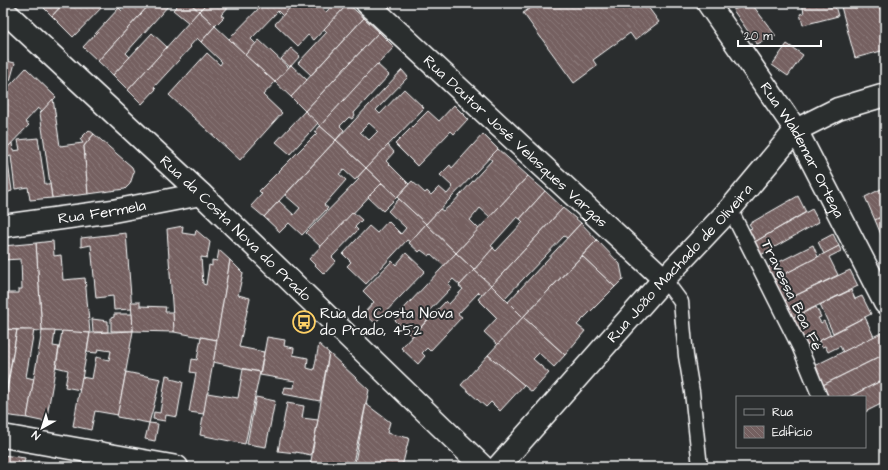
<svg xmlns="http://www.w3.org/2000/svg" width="888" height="470" font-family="'Architects Daughter',sans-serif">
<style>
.building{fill:url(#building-back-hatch);stroke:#fff;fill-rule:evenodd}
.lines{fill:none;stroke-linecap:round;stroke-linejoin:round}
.lane-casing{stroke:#fff;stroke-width:17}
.street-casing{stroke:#fff;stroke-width:25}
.lane{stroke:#2a2d2e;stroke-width:14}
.street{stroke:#2a2d2e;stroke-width:22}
.labels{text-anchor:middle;stroke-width:4;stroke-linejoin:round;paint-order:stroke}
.street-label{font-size:15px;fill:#fff;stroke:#2a2d2e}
.poi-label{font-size:15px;fill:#fff;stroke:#2a2d2e;text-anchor:start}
</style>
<defs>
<pattern id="building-back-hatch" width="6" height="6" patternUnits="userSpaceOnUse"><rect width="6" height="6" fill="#746060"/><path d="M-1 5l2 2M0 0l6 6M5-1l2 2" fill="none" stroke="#897878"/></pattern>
</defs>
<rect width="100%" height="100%" fill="#2a2d2e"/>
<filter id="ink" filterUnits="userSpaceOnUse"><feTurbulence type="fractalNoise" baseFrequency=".025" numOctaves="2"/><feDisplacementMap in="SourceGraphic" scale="8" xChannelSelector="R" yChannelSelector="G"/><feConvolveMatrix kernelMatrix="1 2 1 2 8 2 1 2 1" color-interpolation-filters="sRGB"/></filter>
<g filter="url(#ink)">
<g class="building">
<polygon points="48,3 64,3 52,16 44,8"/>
<polygon points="64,3 106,3 73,37 52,16"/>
<polygon points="129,3 151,3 98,61 83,47 119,8 122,11"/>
<polygon points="151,3 167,3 169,5 126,53 130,57 113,75 98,61"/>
<polygon points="180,3 190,3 199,11 189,23 173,10"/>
<polygon points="190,3 207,3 199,11"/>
<polygon points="207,3 232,3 221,15 224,17 215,26 199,11"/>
<polygon points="264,3 294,3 283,16 278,11 251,39 256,44 245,55 229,39"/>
<polygon points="294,3 316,3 326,12 335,3 348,4 314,40 308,35 298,46 275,24"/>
<polygon points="537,3 645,3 659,22 635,40 630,33 593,60 597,66 574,83 523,13"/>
<polygon points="751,3 776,36 757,44 733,10"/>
<polygon points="802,3 829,3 830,7 835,6 838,16 803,25 800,14 804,13"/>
<polygon points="840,3 879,3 885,24 885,50 855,58"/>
<polygon points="879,3 885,3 885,24"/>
<polygon points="348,4 364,18 311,75 298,63 327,32 324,29"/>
<polygon points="199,11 215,26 201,42 197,38 190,46 191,47 154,87 156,89 142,104 128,90"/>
<polygon points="364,18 379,32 305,111 291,97"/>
<polygon points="215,26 275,82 263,95 282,113 240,160 169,95 207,53 220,65 222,62 201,42"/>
<polygon points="379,32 394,47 320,126 305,111"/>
<polygon points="152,33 167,47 128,90 113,75"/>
<polygon points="259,40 289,68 275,82 245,55"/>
<polygon points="787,44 803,55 788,76 772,65"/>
<polygon points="291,48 300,56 290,67 281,59"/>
<polygon points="3,60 15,63 10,81 6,80 3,93"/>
<polygon points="377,64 389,75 354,113 355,115 352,119 349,117 340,126 344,130 336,140 320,126"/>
<polygon points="291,65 307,80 291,97 275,82"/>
<polygon points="26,68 56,97 42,111 38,108 25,122 29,125 3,152 3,93"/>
<path d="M 402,70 L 408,77 L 376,110 L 380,114 L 404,89 L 424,108 L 366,168 L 336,140 ZM 369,123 L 378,131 L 369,140 L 360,132 Z"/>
<polygon points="53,99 60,146 83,143 80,139 89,130 94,134 84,146 88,194 52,198 40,113"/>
<polygon points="454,105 468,119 454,134 451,131 417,166 395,144 428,111 439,121"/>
<polygon points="305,111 318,123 290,154 276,142"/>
<polygon points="320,126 336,140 264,217 251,206 262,194 259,191 317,133 315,132"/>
<polygon points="94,134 132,167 134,172 130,184 125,189 88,194 84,146"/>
<polygon points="483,134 498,149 426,224 397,197 412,181 425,193 427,191 431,195 439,187 447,194 453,187 440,175 450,165 452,168"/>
<polygon points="38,138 45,184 50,184 52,198 30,200 28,187 15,189 11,156 7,157 6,149 12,143 13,151 20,150 18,140"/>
<polygon points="336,140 366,168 355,180 344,170 339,174 346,180 324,205 328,208 302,235 289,223 280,232 264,217 279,201 294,215 300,208 285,195"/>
<polygon points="388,145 394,152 386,161 409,184 397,197 366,168"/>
<polygon points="6,149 12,191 3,194 3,152"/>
<polygon points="498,149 528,176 490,217 480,208 470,220 479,229 456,253 426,224 440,209 443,211 451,205 492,160 489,158"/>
<polygon points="366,168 382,183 321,247 306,233 359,179 357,178"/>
<polygon points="885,173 885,183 881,175"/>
<polygon points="528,176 545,191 520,219 517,217 491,246 494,248 474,270 456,253"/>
<polygon points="382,183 397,197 383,211 368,197"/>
<polygon points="885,187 885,215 875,220 865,197"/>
<polygon points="545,191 563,208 491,286 474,270 493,248 496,251 523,222 520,219"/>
<polygon points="798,196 806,212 753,243 747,230 752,228 749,224"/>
<polygon points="399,199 426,224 410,242 407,240 366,284 347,266 351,262 343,254 369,226 377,233 388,221 401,234 406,228 388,211"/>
<polygon points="563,208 581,223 567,238 564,236 504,299 491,286"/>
<polygon points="812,209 819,222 759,256 753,243"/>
<polygon points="353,212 362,220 355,227 358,230 332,257 336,261 324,274 309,259"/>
<polygon points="885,215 885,244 875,220"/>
<polygon points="581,223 597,240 523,317 508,302"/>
<polygon points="426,224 456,253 444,266 431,254 429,256 421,250 419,252 409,243"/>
<polygon points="183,226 182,233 195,235 196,230 210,242 207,258 201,257 203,284 206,285 209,265 212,266 212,260 217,261 219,250 230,260 217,340 174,332 167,229"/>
<polygon points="126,233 132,309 114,310 113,296 96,298 91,245 81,247 81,238"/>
<polygon points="833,234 839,246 824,254 818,242"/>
<polygon points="597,240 620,264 623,279 615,287 582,256"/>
<polygon points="53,241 54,256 61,255 63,280 85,278 90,333 42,331 36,243"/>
<polygon points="36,243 42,331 3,329 3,299 8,299 7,293 19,293 19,289 22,289 21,259 3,260 3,246"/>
<polygon points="813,245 818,257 771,281 765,269"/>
<polygon points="839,246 841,251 829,257 838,275 782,302 771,281"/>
<polygon points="406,253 425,271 375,323 364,313 374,302 363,291 392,261 396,265"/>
<polygon points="456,253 474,270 460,285 453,279 448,284 452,287 424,316 428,319 412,337 394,319"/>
<polygon points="582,256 615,287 577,325 585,331 565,355 523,317"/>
<polygon points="230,260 243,273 238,295 250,298 239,347 264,352 260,372 213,362"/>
<polygon points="474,270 491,285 482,295 479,292 458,314 462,317 430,351 427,348 422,353 425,356 418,364 401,348 446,301 449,304 463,289 459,286"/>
<polygon points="850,270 858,286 790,319 782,302"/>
<polygon points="491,285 523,317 498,345 484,332 497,318 478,299"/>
<polygon points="851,290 855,299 862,296 871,314 833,333 820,305"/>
<polygon points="131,302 140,302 140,306 166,307 165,312 173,312 174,332 133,331"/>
<polygon points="816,307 821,317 818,318 821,323 824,321 831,335 804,348 790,319"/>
<polygon points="114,314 132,314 133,331 111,331 111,318 114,317"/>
<polygon points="523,317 565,355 554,367 539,353 533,359 549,373 532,392 488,355"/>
<polygon points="865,317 874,337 843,352 840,346 828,352 825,346 822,347 819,341"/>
<polygon points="92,319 108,321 108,332 93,332"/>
<polygon points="3,329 17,330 3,409"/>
<polygon points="17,330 34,330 26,377 34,379 27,418 3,415"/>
<polygon points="42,331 55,331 53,346 59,347 46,422 27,418"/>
<polygon points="62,331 90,333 80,390 65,387 68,370 56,367"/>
<polygon points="133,331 118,415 95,411 91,430 73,426 82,377 92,379 96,357 109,360 111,351 98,349 97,353 87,352 90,333"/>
<polygon points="881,333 885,342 885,354 821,386 812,367"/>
<polygon points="201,337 217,340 204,414 189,412 196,373 190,372 192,359 197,360"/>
<polygon points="267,337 285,340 284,346 294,348 293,355 308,358 307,368 314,370 319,344 329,353 320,401 283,394 285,387 294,388 295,381 260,375"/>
<polygon points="329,353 369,390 352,467 310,467"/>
<polygon points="885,354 885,379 849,397 825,397 821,386"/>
<polygon points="488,355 524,385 500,411 491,402 486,407 461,385"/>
<polygon points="243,369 260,372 245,444 200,435 207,393 238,398"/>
<polygon points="126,372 161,379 149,423 117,417"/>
<polygon points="166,375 171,376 171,379 183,382 177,417 166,415 165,421 153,419 154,412 160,413"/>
<polygon points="885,379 885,402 865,412 865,397 849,397"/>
<polygon points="256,397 275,401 266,447 247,444"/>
<polygon points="287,403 304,406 302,418 318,420 311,455 296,452 296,453 278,451"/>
<polygon points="366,404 390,422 387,433 409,438 402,467 354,467"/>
<polygon points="149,423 158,424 155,441 145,439"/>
<polygon points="3,455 25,458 23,467 3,467"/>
<polygon points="38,461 58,464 57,467 37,467"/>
</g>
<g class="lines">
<g class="lane-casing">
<g id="lane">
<polyline points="730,209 800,348 820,397"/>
<polyline points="664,279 681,302 686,356 692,392 700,467"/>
</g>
</g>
<g class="street-casing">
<g id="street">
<path id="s1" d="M 367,3 L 664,279"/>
<path id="s2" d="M 708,3 L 796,130 L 885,303"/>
<path id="s3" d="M 3,10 L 201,194 L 483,467"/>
<path id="s4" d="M 3,226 L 113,211 L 201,194"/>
<polyline points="3,436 177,467"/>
<path id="s5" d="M 498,467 L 664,279 L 730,209 L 796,130 L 838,109 L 885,95"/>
</g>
</g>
<use href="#lane" class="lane"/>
<use href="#street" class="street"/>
</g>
</g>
<defs>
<g id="bus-ring" transform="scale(1.15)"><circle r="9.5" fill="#2a2d2e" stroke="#ffd166" stroke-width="1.5"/><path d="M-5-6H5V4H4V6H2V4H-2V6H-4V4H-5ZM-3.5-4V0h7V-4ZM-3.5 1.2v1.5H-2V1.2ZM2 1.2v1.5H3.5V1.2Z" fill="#ffd166"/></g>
</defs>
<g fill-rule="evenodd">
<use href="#bus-ring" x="304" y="322"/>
</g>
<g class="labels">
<g class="street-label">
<text dy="5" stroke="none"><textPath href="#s1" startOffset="203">Rua Doutor José Velasques Vargas</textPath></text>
<text dy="5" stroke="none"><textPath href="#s2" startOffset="175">Rua Waldemar Ortega</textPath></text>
<text dy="5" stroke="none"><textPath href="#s4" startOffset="100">Rua Fermela</textPath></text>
<text dy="5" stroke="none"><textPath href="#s3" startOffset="319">Rua da Costa Nova do Prado</textPath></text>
<text dy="5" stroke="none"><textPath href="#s5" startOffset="273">Rua João Machado de Oliveira</textPath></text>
<text transform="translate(792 295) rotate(64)" y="5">Travessa Boa Fé</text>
</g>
<g class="poi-label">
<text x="320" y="318">Rua da Costa Nova<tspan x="320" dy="17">do Prado, 452</tspan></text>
</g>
</g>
<rect width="888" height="470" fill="none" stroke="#2a2d2e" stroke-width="16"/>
<rect x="8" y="8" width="872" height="454" fill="none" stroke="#fff" stroke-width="1.5" filter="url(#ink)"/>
<rect x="736" y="396" width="130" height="52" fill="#2a2d2e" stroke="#7f8182"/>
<rect x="744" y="409" width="20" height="6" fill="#2a2d2e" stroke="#7f8182"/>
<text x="772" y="416" font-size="12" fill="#ffffff">Rua</text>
<rect x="744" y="426" width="20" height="12" fill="url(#building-back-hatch)" stroke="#7f8182"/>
<text x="772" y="436" font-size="12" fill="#ffffff">Edifício</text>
<g transform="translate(42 428) rotate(219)" stroke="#2a2d2e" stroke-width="3" paint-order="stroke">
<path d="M0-3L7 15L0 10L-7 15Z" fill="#ffffff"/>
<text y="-6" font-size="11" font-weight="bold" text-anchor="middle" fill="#ffffff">N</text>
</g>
<path d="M738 40v6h83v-6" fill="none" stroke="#ffffff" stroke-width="2"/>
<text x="744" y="40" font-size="12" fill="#ffffff" stroke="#2a2d2e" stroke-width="3" paint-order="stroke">20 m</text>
</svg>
